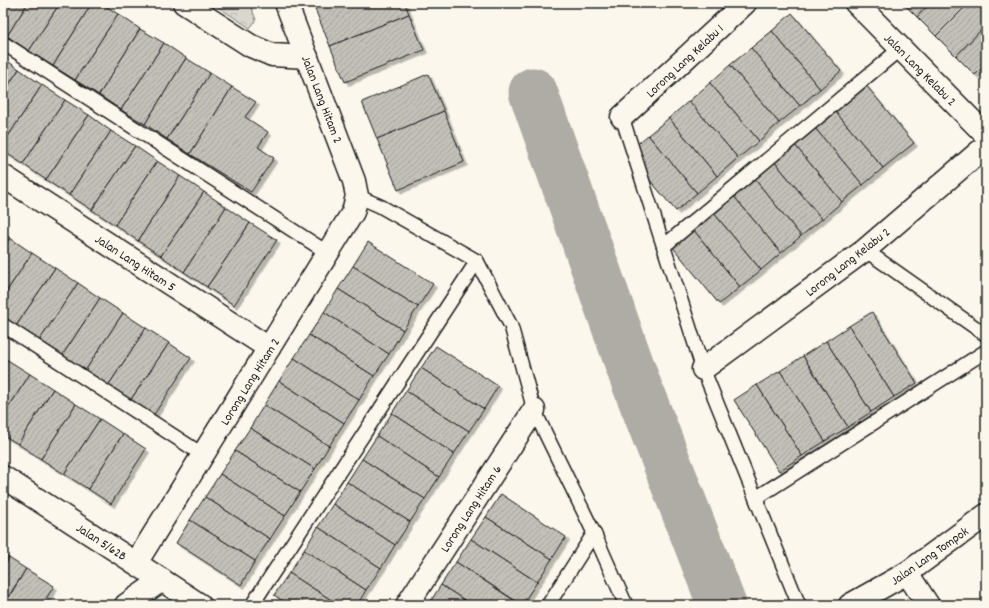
<svg xmlns="http://www.w3.org/2000/svg" width="989" height="608" font-family="Dekko,sans-serif">
<style>
.park{fill:url(#park-crowns);stroke:#7b7a75}
.lines{fill:none;stroke-linecap:round;stroke-linejoin:round}
.river{stroke:#afaca5;stroke-width:49}
.building{fill:url(#building-hatch);stroke:#1c1c1c;filter:url(#shadow)}
.service-casing{stroke:#1c1c1c;stroke-width:16}
.minor-casing{stroke:#1c1c1c;stroke-width:25}
.service{stroke:#fbf7ec;stroke-width:13}
.minor{stroke:#fbf7ec;stroke-width:22}
.labels{text-anchor:middle;stroke-width:3;stroke-linejoin:round;paint-order:stroke}
.street-label{font-size:13px;fill:#1c1c1c;stroke:#fbf7ec}
</style>
<defs>
<pattern id="park-crowns" width="20" height="18" patternUnits="userSpaceOnUse"><rect width="20" height="18" fill="#dad7ce"/><path d="M2 6a3 3 0 1 1 6 0M12 15a3 3 0 1 1 6 0" fill="none" stroke="#bab8b0"/></pattern>
<pattern id="building-hatch" width="6" height="6" patternUnits="userSpaceOnUse"><rect width="6" height="6" fill="#c3c0b8"/><path d="M-1 1l2-2M0 6l6-6M5 7l2-2" fill="none" stroke="#a7a49e"/></pattern>
<filter id="shadow"><feDropShadow dx="3.5" dy="3.5" stdDeviation="0" flood-color="#0004"/></filter>
</defs>
<rect width="100%" height="100%" fill="#fbf7ec"/>
<filter id="ink" filterUnits="userSpaceOnUse"><feTurbulence type="fractalNoise" baseFrequency=".025" numOctaves="2"/><feDisplacementMap in="SourceGraphic" scale="8" xChannelSelector="R" yChannelSelector="G"/><feConvolveMatrix kernelMatrix="1 2 1 2 8 2 1 2 1" color-interpolation-filters="sRGB"/></filter>
<g filter="url(#ink)">
<polygon class="park" points="212,3 250,3 256,20 250,28"/>
<g class="lines">
<polyline class="river" points="533,92 636,383 722,605"/>
</g>
<g class="building">
<polygon points="3,3 28,3 7,36 3,34"/>
<polygon points="28,3 60,3 29,51 7,36"/>
<polygon points="60,3 92,3 53,66 29,51"/>
<polygon points="92,3 101,3 118,14 75,80 53,66"/>
<polygon points="330,3 405,3 409,14 330,46 315,9"/>
<polygon points="903,3 930,3 917,17"/>
<polygon points="930,3 969,3 936,36 917,17"/>
<polygon points="969,3 986,3 986,25 956,56 936,36"/>
<polygon points="792,13 841,71 820,89 772,31"/>
<polygon points="118,14 140,29 99,95 75,80"/>
<polygon points="409,14 424,50 345,82 330,46"/>
<polygon points="986,25 986,64 975,75 956,56"/>
<polygon points="140,29 164,43 121,110 99,95"/>
<polygon points="772,31 820,89 800,106 751,48"/>
<polygon points="164,43 186,58 145,124 121,110"/>
<polygon points="751,48 800,106 779,123 730,65"/>
<polygon points="3,58 19,69 3,94"/>
<polygon points="186,58 210,73 167,139 145,124"/>
<polygon points="730,65 779,123 759,141 710,83"/>
<polygon points="19,69 42,85 3,144 3,94"/>
<polygon points="210,73 232,87 190,154 167,139"/>
<polygon points="428,74 444,111 377,139 362,102"/>
<polygon points="710,83 759,141 738,158 689,101"/>
<polygon points="865,84 914,143 883,168 834,110"/>
<polygon points="42,85 65,100 23,164 3,151 3,144"/>
<polygon points="232,87 256,102 245,117 268,132 258,147 274,158 251,192 190,154"/>
<polygon points="65,100 89,115 46,180 23,164"/>
<polygon points="689,101 738,158 717,176 669,118"/>
<polygon points="834,110 883,168 863,185 814,127"/>
<polygon points="444,111 464,162 398,190 377,139"/>
<polygon points="89,115 111,131 69,195 46,180"/>
<polygon points="669,118 717,176 697,193 648,135"/>
<polygon points="814,127 863,185 842,202 794,144"/>
<polygon points="111,131 135,146 92,210 69,195"/>
<polygon points="648,135 697,193 676,211 627,153"/>
<polygon points="794,144 842,202 822,219 773,160"/>
<polygon points="135,146 157,161 115,225 92,210"/>
<polygon points="773,160 822,219 801,236 753,177"/>
<polygon points="157,161 180,176 138,241 115,225"/>
<polygon points="180,176 204,192 161,256 138,241"/>
<polygon points="753,177 801,236 781,253 732,194"/>
<polygon points="204,192 226,207 184,272 161,256"/>
<polygon points="732,194 781,253 761,270 712,211"/>
<polygon points="226,207 250,223 207,287 184,272"/>
<polygon points="712,211 761,270 740,287 692,228"/>
<polygon points="250,223 277,240 234,305 207,287"/>
<polygon points="692,228 740,287 719,304 671,245"/>
<polygon points="3,233 10,238 3,248"/>
<polygon points="10,238 32,253 3,297 3,248"/>
<polygon points="368,242 433,284 418,307 353,266"/>
<polygon points="32,253 55,268 14,329 3,321 3,297"/>
<polygon points="353,266 418,307 403,330 338,289"/>
<polygon points="55,268 78,283 37,344 14,329"/>
<polygon points="78,283 100,298 60,359 37,344"/>
<polygon points="338,289 403,330 389,354 324,312"/>
<polygon points="100,298 123,313 83,374 60,359"/>
<polygon points="324,312 389,354 374,376 309,335"/>
<polygon points="872,312 917,383 894,397 849,326"/>
<polygon points="123,313 146,328 106,389 83,374"/>
<polygon points="849,326 894,397 871,412 826,341"/>
<polygon points="146,328 169,343 128,404 106,389"/>
<polygon points="309,335 374,376 359,400 294,358"/>
<polygon points="826,341 871,412 848,427 803,356"/>
<polygon points="169,343 191,358 151,419 128,404"/>
<polygon points="436,346 498,386 484,409 421,368"/>
<polygon points="803,356 848,427 825,441 780,371"/>
<polygon points="294,358 359,400 344,423 279,381"/>
<polygon points="6,359 30,374 3,416 3,364"/>
<polygon points="421,368 484,409 469,431 406,391"/>
<polygon points="780,371 825,441 802,456 757,385"/>
<polygon points="30,374 53,389 18,444 3,435 3,416"/>
<polygon points="279,381 344,423 329,446 264,405"/>
<polygon points="757,385 802,456 779,471 734,400"/>
<polygon points="53,389 76,404 41,459 18,444"/>
<polygon points="406,391 469,431 454,454 392,413"/>
<polygon points="76,404 100,419 64,474 41,459"/>
<polygon points="264,405 329,446 315,469 250,428"/>
<polygon points="392,413 454,454 439,477 377,436"/>
<polygon points="100,419 123,434 88,489 64,474"/>
<polygon points="250,428 315,469 300,492 235,451"/>
<polygon points="123,434 146,449 111,504 88,489"/>
<polygon points="377,436 439,477 425,499 362,459"/>
<polygon points="235,451 300,492 285,516 220,474"/>
<polygon points="362,459 425,499 410,522 347,482"/>
<polygon points="220,474 285,516 270,539 205,497"/>
<polygon points="347,482 410,522 395,545 333,504"/>
<polygon points="501,494 566,537 552,559 486,517"/>
<polygon points="205,497 270,539 255,561 190,520"/>
<polygon points="333,504 395,545 381,568 318,527"/>
<polygon points="486,517 552,559 537,582 471,539"/>
<polygon points="190,520 255,561 241,585 176,543"/>
<polygon points="318,527 381,568 366,590 304,550"/>
<polygon points="471,539 537,582 522,605 456,562"/>
<polygon points="304,550 366,590 357,605 339,605 289,573"/>
<polygon points="3,554 9,558 3,568"/>
<polygon points="9,558 26,569 3,605 3,568"/>
<polygon points="456,562 521,605 472,605 441,585"/>
<polygon points="26,569 54,586 42,605 4,605"/>
<polygon points="289,573 339,605 289,605 274,595"/>
<polygon points="441,585 472,605 428,605"/>
</g>
<g class="lines">
<g class="service-casing">
<g id="service">
<polyline points="3,43 328,253"/>
<polyline points="622,117 703,369 799,605"/>
<polyline points="357,196 380,206 477,261 511,326 534,410 594,533 626,605"/>
<polyline points="664,246 901,48"/>
<polyline points="865,250 986,335"/>
<polyline points="3,325 203,455"/>
<polyline points="756,498 986,351"/>
<polyline points="252,605 477,261"/>
<polyline points="548,605 594,533"/>
</g>
</g>
<g class="minor-casing">
<g id="minor">
<polyline points="184,3 251,46 272,55 307,57"/>
<polyline points="856,3 986,135"/>
<polyline points="622,117 745,3"/>
<polyline points="3,176 269,348"/>
<polyline points="703,369 865,250 986,146"/>
<polyline points="3,477 200,605"/>
<polyline points="136,563 353,212 357,196 354,181 286,3"/>
<polyline points="907,573 928,605"/>
<polyline points="126,605 162,580"/>
<polyline points="407,605 534,410"/>
<polyline points="850,605 907,573 986,515"/>
</g>
</g>
<use href="#service" class="service"/>
<use href="#minor" class="minor"/>
</g>
</g>
<g class="labels">
<g class="street-label">
<text transform="translate(684 60) rotate(-43)" y="5">Lorong Lang Kelabu 1</text>
<text transform="translate(921 69) rotate(45)" y="5">Jalan Lang Kelabu 2</text>
<text transform="translate(323 99) rotate(69)" y="5">Jalan Lang Hitam 2</text>
<text transform="translate(847 261) rotate(-38)" y="5">Lorong Lang Kelabu 2</text>
<text transform="translate(136 262) rotate(33)" y="5">Jalan Lang Hitam 5</text>
<text transform="translate(249 381) rotate(-58)" y="5">Lorong Lang Hitam 2</text>
<text transform="translate(470 508) rotate(-57)" y="5">Lorong Lang Hitam 6</text>
<text transform="translate(102 541) rotate(33)" y="5">Jalan 5/62B</text>
<text transform="translate(929 555) rotate(-35)" y="5">Jalan Lang Tompok</text>
</g>
</g>
<rect width="989" height="608" fill="none" stroke="#fbf7ec" stroke-width="16"/>
<rect x="8" y="8" width="973" height="592" fill="none" stroke="#1c1c1c" stroke-width="1.5" filter="url(#ink)"/>
</svg>
